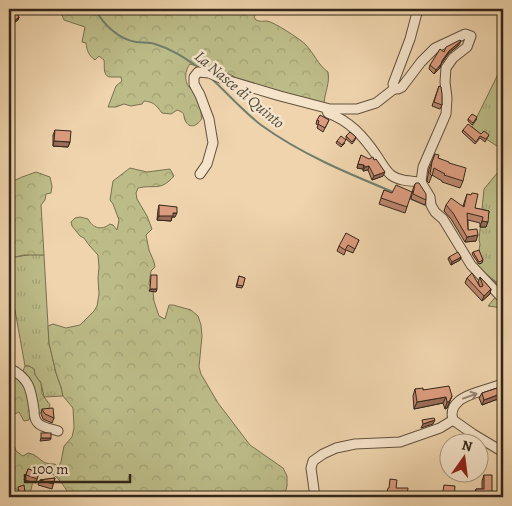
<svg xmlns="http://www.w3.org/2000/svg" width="512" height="506" font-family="Alegreya,serif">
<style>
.grass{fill:url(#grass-tufts);stroke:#787150}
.forest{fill:url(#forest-crowns);stroke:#787150}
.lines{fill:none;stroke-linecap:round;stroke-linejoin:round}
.stream{stroke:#717e6d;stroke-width:2}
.minor-casing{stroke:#62523e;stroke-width:11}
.minor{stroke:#f5e3ca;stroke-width:9}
.wall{fill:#bd866d;stroke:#332619}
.shaded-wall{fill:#9a6d59;stroke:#332619}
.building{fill:#dc9c7f;stroke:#332619}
.oneway{stroke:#948472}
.labels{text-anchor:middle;stroke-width:5;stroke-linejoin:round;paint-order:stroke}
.water-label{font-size:16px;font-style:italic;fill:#4d4b3c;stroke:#f5e3ca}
</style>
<defs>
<pattern id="grass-tufts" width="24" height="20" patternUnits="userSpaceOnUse" patternTransform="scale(1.25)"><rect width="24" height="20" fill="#bcbc88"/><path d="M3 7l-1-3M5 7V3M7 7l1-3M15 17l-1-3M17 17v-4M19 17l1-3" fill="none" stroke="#a2a175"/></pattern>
<pattern id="forest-crowns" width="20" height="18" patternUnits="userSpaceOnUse" patternTransform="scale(1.25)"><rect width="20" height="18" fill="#bcbc88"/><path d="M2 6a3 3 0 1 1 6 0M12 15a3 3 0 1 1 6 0" fill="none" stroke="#a2a175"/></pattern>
</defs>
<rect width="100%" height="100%" fill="#efd4ad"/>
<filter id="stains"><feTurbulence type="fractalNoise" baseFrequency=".004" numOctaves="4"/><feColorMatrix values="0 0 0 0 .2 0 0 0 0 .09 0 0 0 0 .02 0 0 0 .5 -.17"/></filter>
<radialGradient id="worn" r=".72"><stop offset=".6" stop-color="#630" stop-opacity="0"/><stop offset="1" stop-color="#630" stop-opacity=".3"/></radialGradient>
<g class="grass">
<polygon points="503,64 503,150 471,129"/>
<polygon points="503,166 503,308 488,306 501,290 477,265 480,244 479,240 484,189"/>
<polygon points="33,254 44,255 49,343 56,373 61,387 63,396 44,397 41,383 35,375 34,369 29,366 25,366 9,277 9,260 10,258"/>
</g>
<g class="forest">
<path d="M 49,9 L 258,9 L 254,17 L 256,20 C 260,22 263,21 267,21 C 274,22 300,39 305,44 C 314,53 318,65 328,72 C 330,83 325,92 324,103 L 320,103 L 240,82 L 232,75 L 220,72 L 210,72 L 202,68 L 190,64 C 185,70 184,81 189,87 C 191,90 194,91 196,93 C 200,100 200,110 202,118 C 199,124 191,130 186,122 C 182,116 187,113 177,110 L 171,114 L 162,113 C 156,105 154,102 144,101 L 142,104 L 131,106 L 124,104 L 116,107 L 108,107 L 116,86 L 122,81 L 121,77 C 118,77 115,77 112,77 C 102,78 105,66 104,60 L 99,56 L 95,60 C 88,55 87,50 86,43 L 82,42 L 85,27 L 64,20 L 62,15 Z"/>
<path d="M 130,168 L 147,172 L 170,169 L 174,176 C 160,192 155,184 138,188 L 136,193 L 137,199 L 147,216 L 152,229 L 146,235 L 149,250 L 154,262 L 155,267 L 151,271 L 149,284 L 153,291 L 154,301 L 159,316 L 165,319 L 169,305 L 173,305 L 191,310 L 198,316 L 201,325 L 202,336 L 199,367 L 201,374 L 218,403 L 250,445 L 283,468 L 287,476 L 287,486 L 284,497 L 71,497 C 66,490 60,478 52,474 C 47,471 40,472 35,471 L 31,490 L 27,493 C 18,492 14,488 9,481 L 9,376 L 12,376 L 18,378 L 21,376 L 25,366 L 29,366 L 34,369 L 35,375 L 41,383 L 42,394 L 50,405 L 48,413 C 40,415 38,411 33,407 L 29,409 L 30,415 L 29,420 L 24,421 L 19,412 L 13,415 L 14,445 L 16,451 L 23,456 L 28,453 C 41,455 39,465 55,464 L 58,467 L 61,462 L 64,446 L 72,437 L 74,428 L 73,408 L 63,396 L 61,387 L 56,373 L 49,343 L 48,326 L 53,324 L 66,328 L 80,325 L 94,311 L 97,306 L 99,294 L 98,278 L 99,267 L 98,255 L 89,245 L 84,238 L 80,236 L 72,226 L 71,222 L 75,218 L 80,217 L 88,219 C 93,228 101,231 110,224 L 113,225 L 117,230 L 119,220 L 113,204 L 110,200 L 113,181 Z"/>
<polygon points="36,172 50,177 52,186 51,193 46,194 45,200 41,205 44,255 24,255 10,258 9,260 9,183 22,177"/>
</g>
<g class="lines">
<g class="stream">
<path d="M 95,9 C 103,24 118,39 136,42 C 142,43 149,42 155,44 C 172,49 185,58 199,68"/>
<path d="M 211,78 C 227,93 243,111 261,125 C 301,154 347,173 393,192"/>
<polyline points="409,198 428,206"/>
<polyline points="483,272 503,288"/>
</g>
<g class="minor-casing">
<g id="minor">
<polyline points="418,9 410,39 393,84 394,89 398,89 402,87 421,62 435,48 465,34 471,36 467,47 453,58 446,68 445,82 447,98 446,114 423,167 421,182"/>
<path d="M 328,111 L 327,111 L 328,113 C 350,121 364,137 377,156 C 381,162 385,170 391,175 C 399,181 410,181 421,182 L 430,197 L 431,205 L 435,212 L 443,219 L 471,265 L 503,299"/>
<polyline points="200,174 207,164 213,143 209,119 200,95 194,84 194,77 198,72 209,73 223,79 280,96 330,109 357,109 376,103 394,89"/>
<path d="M 9,368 C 29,378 31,388 34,410 C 34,415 35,421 39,424 C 44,428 52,429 58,431"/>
<path d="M 503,384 C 492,388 465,394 458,402 C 452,407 451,414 453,420 L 473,434 L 503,452"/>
<polyline points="315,497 311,468 313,461 323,454 336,448 355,444 400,442 440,428 453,420"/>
</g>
</g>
<use href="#minor" class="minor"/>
</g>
<g class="wall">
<polygon points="9,9 19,17 18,20 12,24 9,19"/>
<polygon points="459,45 448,54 441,64 440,68 434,74 429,69 430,65 444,52"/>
<polygon points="439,86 442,105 440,109 432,106"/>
<polygon points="468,119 477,119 472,125 468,121"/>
<polygon points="317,120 329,120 323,132 317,128 318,125 316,124"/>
<polygon points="55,130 70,142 68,147 53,146 53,135"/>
<polygon points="463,130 481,134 489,135 485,142 480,138 475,144 462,132"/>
<polygon points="346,136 356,137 355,140 352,144 346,139"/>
<polygon points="337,141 345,143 341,147 336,143"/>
<polygon points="435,154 438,158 449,163 463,181 460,188 442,182 442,181 432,175 429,183 427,181 429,169"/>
<polygon points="361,155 383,176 372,180 368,170 363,171 363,169 357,168"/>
<polygon points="415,184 426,200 425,205 411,199 413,189"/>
<polygon points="384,190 407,207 405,213 379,204"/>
<polygon points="467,194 475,208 489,211 486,227 480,227 480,223 468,220 468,230 476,241 465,242 451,219 444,211 446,205 463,206"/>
<polygon points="159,205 175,217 172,217 171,221 157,220 158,210"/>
<polygon points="359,240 353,253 346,250 344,255 337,251 339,246"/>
<polygon points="473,252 483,260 482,263 479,264 472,254"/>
<polygon points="449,257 461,257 460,260 451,265 448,259"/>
<polygon points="239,276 245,278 242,288 236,287"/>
<polygon points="480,277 491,289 490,294 482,301 465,283 467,278 480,287 478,282"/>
<polygon points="503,386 503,398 495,400 482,405 479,398 482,393"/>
<polygon points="415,389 423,390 452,396 447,408 445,409 443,403 414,409 413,396"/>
<polygon points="42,409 54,418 52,423 43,419 41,414"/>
<polygon points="28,469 39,472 36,483 24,480"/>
<polygon points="484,475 492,497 473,497 476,489 482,489 482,481"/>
<polygon points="55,478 52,489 38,485 40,480"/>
</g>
<g class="shaded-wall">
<polygon points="19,17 18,20 12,24 14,21"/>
<polygon points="461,41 459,45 448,54 441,64 442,61 449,51"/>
<polygon points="441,64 440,68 434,74 436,70"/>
<polygon points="54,141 70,142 68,147 53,146"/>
<polygon points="358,164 364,165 363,169 357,168"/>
<polygon points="369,166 368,170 363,171 365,167"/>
<polygon points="385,172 383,176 372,180 374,176"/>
<polygon points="173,213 177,213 175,217 172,217 171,221 157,220 159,216"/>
<polygon points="482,221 488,222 486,227 480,227"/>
<polygon points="478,235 476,241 465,242 467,237"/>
<polygon points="461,257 460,260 451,265 452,262"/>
<polygon points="150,289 157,289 156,292 149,291"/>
<polygon points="491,289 490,294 482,301 484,296"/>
<polygon points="503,393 503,398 495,400 482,405 484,400"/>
<polygon points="452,396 447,408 445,409 447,402"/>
<polygon points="446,397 443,403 414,409 417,402"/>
<polygon points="435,420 433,424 421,428 423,424"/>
<polygon points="41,438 51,438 50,440 40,441"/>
<polygon points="25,492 24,494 18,495 19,493"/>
</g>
<g class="building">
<polygon points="9,9 14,9 19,17 14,21 9,14"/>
<polygon points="460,40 461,41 449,51 442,61 441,64 436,70 430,65 440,49 444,52 446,47"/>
<polygon points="439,86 441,87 442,94 442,105 434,102"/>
<polygon points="472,114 477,117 473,123 468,119"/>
<polygon points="320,115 329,120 325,128 318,124 319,121 317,120"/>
<polygon points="468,124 481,134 484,131 489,135 486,139 480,136 476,142 463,130"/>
<polygon points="55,130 71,131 70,142 54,141"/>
<polygon points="350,132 356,137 352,142 346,136"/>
<polygon points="341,136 346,140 342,145 337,141"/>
<polygon points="435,154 439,155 438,158 449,162 449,163 466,168 463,181 444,175 445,174 434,168 432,176 430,174 432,162"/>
<polygon points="361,155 369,159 373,157 374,160 376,159 385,172 374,176 369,166 365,167 364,165 358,164"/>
<polygon points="416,183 419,183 426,194 426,200 413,194 415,184"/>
<polygon points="396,185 412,192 407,207 381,198 384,190 392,193"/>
<polygon points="472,193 478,194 475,208 489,211 488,222 482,221 483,217 467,213 468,230 477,229 478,235 467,237 453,213 446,205 451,198 464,207 467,194 471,195"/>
<polygon points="159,205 177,207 177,213 173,213 173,216 159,216"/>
<polygon points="346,233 359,240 355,249 348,245 345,250 339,246"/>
<polygon points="479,250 483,260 479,262 473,252"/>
<polygon points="458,252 461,257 452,262 449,257"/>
<polygon points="472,273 480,287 483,286 480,277 491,289 484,296 467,278"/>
<polygon points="151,275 157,275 157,289 150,289"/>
<polygon points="239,276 245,278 243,286 237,285"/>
<polygon points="449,386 452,396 449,402 447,402 446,397 417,402 415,389 423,388 423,390"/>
<polygon points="503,386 503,393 484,400 482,393"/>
<polygon points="53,408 54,418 45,414 42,409"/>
<polygon points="434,418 435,420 423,424 422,420"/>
<rect x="41" y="433" width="10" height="5"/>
<polygon points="28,469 39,472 37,479 26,475"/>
<polygon points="484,475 492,475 492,496 491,496 491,497 478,497 478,496 476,496 476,489 484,489"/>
<polygon points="55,478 53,484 40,480"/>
<polygon points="390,479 397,480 396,488 408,488 407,497 386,497 388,488 389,488"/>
<polygon points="24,485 25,492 19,493 18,487"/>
<polygon points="444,485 455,486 454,497 442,497"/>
</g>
<defs><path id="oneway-shaft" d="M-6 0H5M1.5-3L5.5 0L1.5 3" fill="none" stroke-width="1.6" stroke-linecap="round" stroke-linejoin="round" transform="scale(1.25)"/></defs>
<use class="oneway" href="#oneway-shaft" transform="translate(470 396) rotate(-20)"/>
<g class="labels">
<g class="water-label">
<text transform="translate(240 89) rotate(40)" y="6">La Nasce di Quinto</text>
</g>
</g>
<rect width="512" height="506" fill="none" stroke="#efd4ad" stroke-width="30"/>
<rect x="10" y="10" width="492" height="486" fill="none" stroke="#332619" stroke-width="2.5"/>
<rect x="15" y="15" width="482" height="476" fill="none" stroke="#332619"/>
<g transform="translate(464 458) rotate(14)"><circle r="24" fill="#f5e3ca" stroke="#a79783"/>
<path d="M0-4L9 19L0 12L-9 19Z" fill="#8f2418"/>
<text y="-8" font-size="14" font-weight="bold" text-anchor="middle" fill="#332619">N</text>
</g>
<path d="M25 474v8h105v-8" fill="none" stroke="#332619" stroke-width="2.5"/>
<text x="32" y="474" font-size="15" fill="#332619" stroke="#f5e3ca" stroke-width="4" paint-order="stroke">100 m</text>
<rect width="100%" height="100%" filter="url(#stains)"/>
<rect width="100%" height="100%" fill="url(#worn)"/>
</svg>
